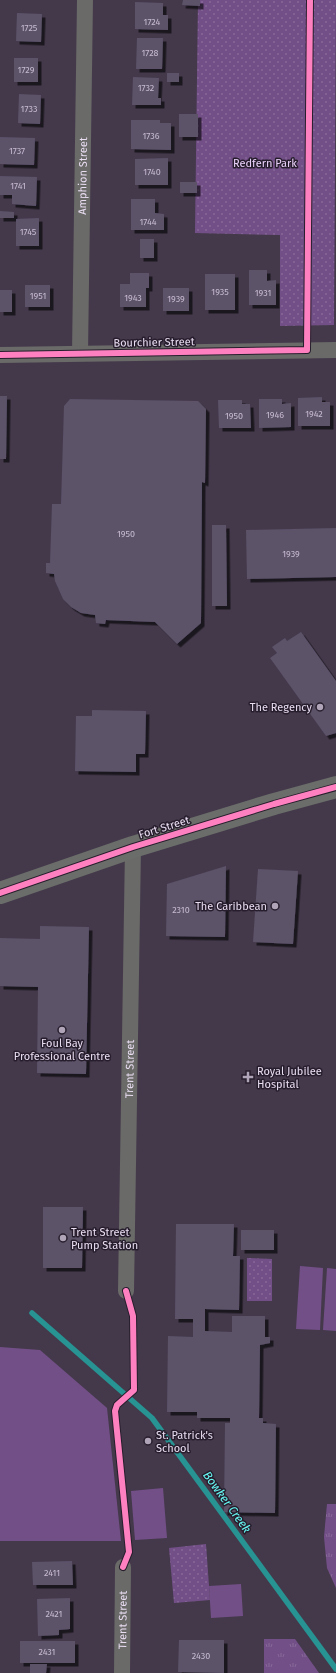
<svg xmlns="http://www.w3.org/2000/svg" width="336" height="1673" font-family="'Fira Sans',sans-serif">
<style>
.grass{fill:url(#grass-tufts)}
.park{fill:url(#park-dots)}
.pitch{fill:#734f88}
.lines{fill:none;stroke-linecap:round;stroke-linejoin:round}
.stream{stroke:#279392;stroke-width:5.5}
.building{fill:#5b5269;filter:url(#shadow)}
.minor{stroke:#6a6a68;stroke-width:16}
.secondary{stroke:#6a6d69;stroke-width:22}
.cycleway-casing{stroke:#271e2d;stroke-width:8}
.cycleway{stroke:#ff80c0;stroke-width:6}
.poi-dot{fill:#afa4b8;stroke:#271e2d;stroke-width:1.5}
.labels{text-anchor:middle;stroke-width:3;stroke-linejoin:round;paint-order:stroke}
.number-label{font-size:9px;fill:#c6bad0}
.park-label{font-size:11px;fill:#ebd2fb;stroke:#271e2d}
.street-label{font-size:11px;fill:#e9ddf2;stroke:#271e2d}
.poi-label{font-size:11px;fill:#e9ddf2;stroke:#271e2d;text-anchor:start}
.water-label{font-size:12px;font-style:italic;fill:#66f7f3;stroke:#271e2d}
</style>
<defs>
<pattern id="grass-tufts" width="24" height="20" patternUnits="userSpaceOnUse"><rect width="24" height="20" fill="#734f88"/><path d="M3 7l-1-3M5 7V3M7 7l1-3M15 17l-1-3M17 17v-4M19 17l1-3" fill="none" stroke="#876899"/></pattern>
<pattern id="park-dots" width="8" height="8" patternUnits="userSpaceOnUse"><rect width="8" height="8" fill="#734f88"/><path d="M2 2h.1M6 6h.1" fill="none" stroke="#876899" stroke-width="1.8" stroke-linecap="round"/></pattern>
<filter id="shadow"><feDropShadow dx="3.5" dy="3.5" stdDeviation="0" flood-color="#0009"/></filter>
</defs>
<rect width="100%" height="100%" fill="#44394b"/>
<g class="grass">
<polygon points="327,1504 336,1504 336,1588 327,1568 324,1537"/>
<polygon points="264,1639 295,1639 319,1673 264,1673"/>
</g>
<g class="park">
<polygon points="198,0 336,0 334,325 280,326 280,235 195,233"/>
<polygon points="247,1258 272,1259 272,1301 247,1301"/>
<polygon points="206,1544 210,1600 174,1603 169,1548"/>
</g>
<g class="pitch">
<polygon points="300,1266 323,1268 320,1330 296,1329"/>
<polygon points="327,1268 336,1269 336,1331 323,1330"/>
<polygon points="0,1347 40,1350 107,1408 121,1541 0,1541"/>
<polygon points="163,1488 167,1538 135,1540 131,1491"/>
<polygon points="241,1584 243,1616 211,1618 209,1586"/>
</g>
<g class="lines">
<polyline class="stream" points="32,1313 152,1418 336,1669"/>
</g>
<g class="building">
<polygon points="183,0 200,0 200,6 182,5"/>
<polygon points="135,2 163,3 163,15 168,15 168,30 135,29"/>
<polygon points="17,13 42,14 41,42 16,41"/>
<polygon points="137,38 163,38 162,69 136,69"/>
<rect x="14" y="58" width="24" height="24"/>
<rect x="167" y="73" width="12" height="9"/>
<polygon points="133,77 159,78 158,98 161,98 161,105 132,105"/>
<polygon points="19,94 41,95 40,124 18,123"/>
<rect x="179" y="114" width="19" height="23"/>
<polygon points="131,120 160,120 160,123 171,123 171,150 131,149"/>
<polygon points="0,137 35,138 34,165 0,164"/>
<polygon points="168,158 168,185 135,185 135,159"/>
<polygon points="0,176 37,177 36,206 12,204 12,195 0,195"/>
<rect x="180" y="182" width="17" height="11"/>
<polygon points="131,199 155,199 155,213 164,214 164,230 131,230"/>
<polygon points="0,211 14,212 14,218 0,218"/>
<polygon points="39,218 39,246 16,246 16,219"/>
<rect x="140" y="239" width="14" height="19"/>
<polygon points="249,270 267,270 267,281 276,280 276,305 249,305"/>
<polygon points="130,273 149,273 149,288 146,288 146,307 120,307 120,284 130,284"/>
<rect x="205" y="274" width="30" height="36"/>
<rect x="25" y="285" width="25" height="22"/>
<rect x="163" y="288" width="26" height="23"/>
<rect x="0" y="290" width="12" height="22"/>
<polygon points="0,396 7,396 6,459 0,459"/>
<polygon points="322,397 322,402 330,402 330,426 298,426 298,398"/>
<polygon points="70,399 198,401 206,409 205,483 202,482 201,623 177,644 155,622 106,620 105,624 96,623 95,615 81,613 71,607 63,599 55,581 54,574 46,573 46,563 50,563 52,504 61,504 64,406"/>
<polygon points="259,399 282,399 282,404 291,403 291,427 259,428"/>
<polygon points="218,400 242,400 242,404 250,404 251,428 219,428"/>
<polygon points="212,525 226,525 227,606 212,606"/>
<polygon points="336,528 336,577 247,579 246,530"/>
<polygon points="301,632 336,681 336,733 326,736 270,658 277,653 272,647 285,638 287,641"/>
<polygon points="92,710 146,711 145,754 136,754 136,772 75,771 76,716 92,716"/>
<polygon points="226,866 225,937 166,936 167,884"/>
<polygon points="258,869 298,871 293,944 253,942"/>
<polygon points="40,926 89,927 86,1074 37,1073 38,987 0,986 0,938 40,939"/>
<polygon points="43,1207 83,1207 82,1268 43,1268"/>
<polygon points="176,1224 234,1224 233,1256 240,1256 239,1310 205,1309 205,1331 232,1332 232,1316 265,1316 265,1337 270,1337 270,1343 260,1345 259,1418 263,1418 263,1423 276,1424 275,1513 224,1512 225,1423 230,1423 230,1418 197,1418 197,1412 167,1412 168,1336 193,1337 193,1319 175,1319"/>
<rect x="241" y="1230" width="33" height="20"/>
<polygon points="72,1561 73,1585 33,1585 32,1562"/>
<polygon points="70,1598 70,1629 59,1630 59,1635 38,1636 37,1599"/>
<polygon points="179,1640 224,1640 224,1673 178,1672"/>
<rect x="20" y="1641" width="55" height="22"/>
<polygon points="30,1664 47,1664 46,1673 30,1673"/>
</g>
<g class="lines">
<g class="minor">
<path id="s1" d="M 80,353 L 85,0"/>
<polyline points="0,355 336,350"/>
<path id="s2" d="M 126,1291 L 133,847"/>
<path id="s3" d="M 122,1673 L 123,1567"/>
</g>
<polyline class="secondary" points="0,893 133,847 274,804 336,787"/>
<g class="cycleway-casing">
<g id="cycleway">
<polyline points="0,355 307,350 310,0"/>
<polyline points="0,893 133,847 274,804 336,787"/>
<polyline points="123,1567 129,1552 115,1411 117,1405 134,1390 133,1316 126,1291"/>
</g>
</g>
<use href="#cycleway" class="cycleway"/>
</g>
<g class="poi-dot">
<circle cx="320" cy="707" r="4"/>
<circle cx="275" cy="906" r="4"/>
<circle cx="62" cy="1030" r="4"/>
<path d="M246 1071h4v4h4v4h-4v4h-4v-4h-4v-4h4z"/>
<circle cx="63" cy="1238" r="4"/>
<circle cx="148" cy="1441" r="4"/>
</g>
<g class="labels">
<g class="number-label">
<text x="152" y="25">1724</text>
<text x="29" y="31">1725</text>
<text x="150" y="56">1728</text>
<text x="26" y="73">1729</text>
<text x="146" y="91">1732</text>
<text x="29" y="112">1733</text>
<text x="151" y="139">1736</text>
<text x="17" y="154">1737</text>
<text x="152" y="175">1740</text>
<text x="18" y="189">1741</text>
<text x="148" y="225">1744</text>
<text x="28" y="235">1745</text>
<text x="220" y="295">1935</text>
<text x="263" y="296">1931</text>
<text x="38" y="299">1951</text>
<text x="133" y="301">1943</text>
<text x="176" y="302">1939</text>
<text x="314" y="417">1942</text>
<text x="275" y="418">1946</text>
<text x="234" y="419">1950</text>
<text x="126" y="537">1950</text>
<text x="291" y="557">1939</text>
<text x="181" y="913">2310</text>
<text x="52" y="1576">2411</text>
<text x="54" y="1617">2421</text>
<text x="47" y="1655">2431</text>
<text x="201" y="1659">2430</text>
</g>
<g class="park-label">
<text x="265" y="167">Redfern Park</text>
</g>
<g class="street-label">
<text dy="4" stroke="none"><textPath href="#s1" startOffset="177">Amphion Street</textPath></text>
<text transform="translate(154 342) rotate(-1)" y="4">Bourchier Street</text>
<text transform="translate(164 827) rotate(-17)" y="4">Fort Street</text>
<text dy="4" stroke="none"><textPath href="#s2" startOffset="222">Trent Street</textPath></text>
<text dy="4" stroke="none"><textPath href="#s3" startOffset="53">Trent Street</textPath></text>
</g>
<g class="poi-label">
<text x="312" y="711" text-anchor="end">The Regency</text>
<text x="267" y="910" text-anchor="end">The Caribbean</text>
<text x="62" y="1047" text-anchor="middle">Foul Bay<tspan x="62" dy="13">Professional Centre</tspan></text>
<text x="257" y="1075">Royal Jubilee<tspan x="257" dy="13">Hospital</tspan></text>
<text x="71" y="1236">Trent Street<tspan x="71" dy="13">Pump Station</tspan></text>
<text x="156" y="1439">St. Patrick's<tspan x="156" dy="13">School</tspan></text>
</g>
<g class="water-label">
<text transform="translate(227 1502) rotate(54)" y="4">Bowker Creek</text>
</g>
</g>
</svg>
